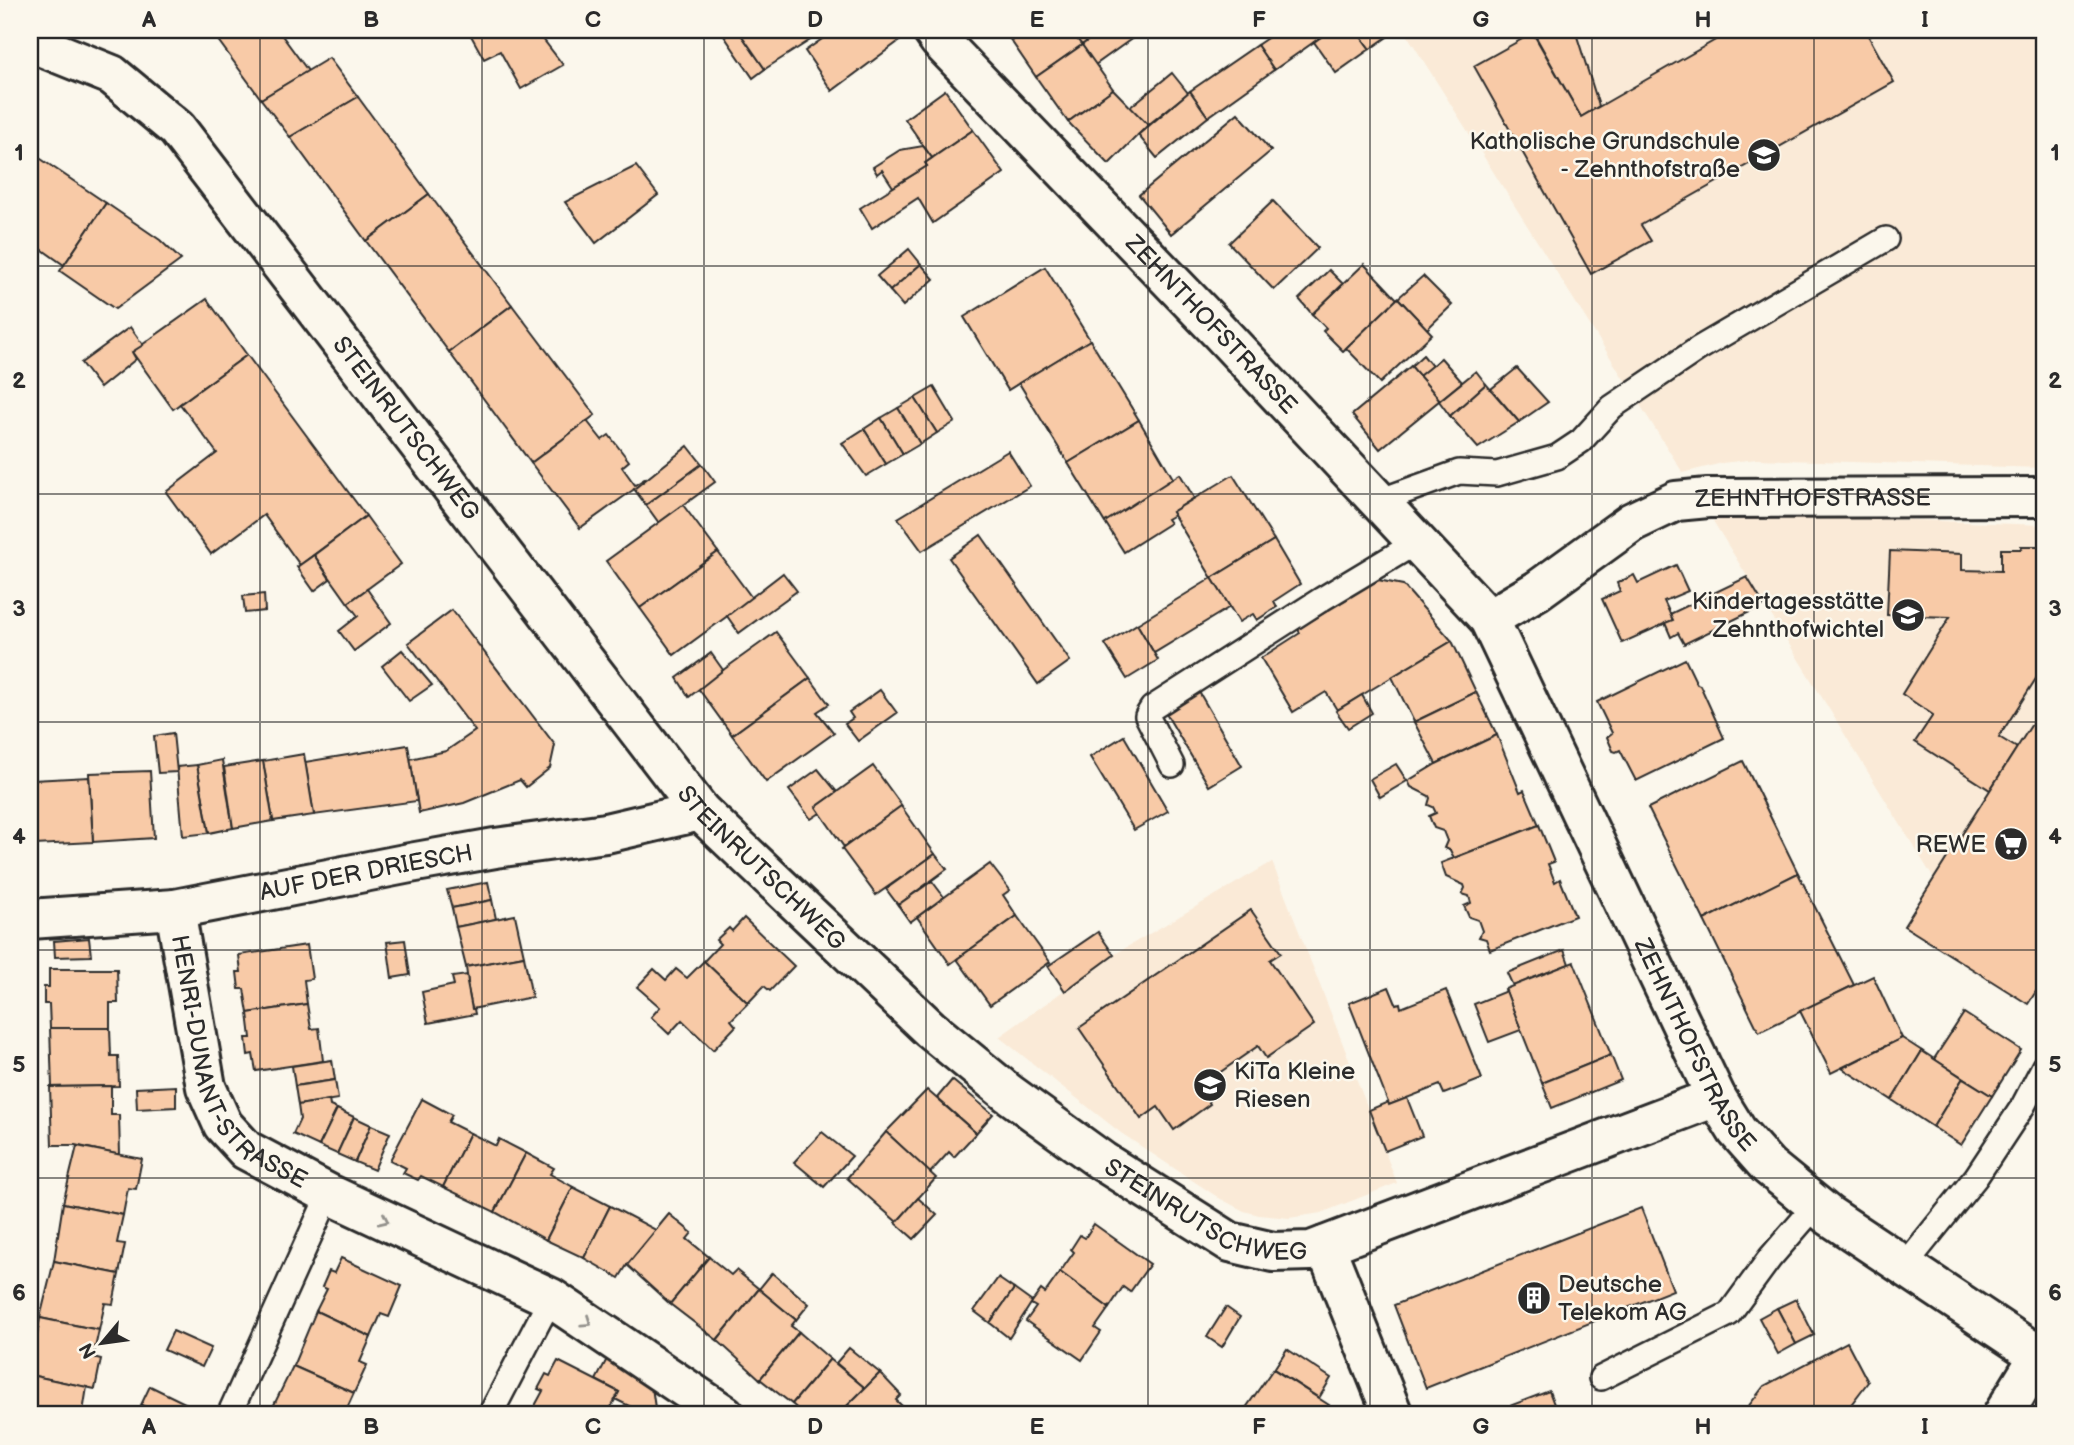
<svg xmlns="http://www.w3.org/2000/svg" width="2074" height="1445" font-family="'Balsamiq Sans',sans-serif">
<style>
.built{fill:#faead7}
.building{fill:#f8caa7;stroke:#2b2b2b;stroke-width:2}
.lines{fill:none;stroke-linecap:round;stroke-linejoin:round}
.lane-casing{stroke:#2b2b2b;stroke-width:28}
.street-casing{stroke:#2b2b2b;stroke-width:44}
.primary-casing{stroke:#2b2b2b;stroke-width:44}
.lane{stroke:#fbf7ec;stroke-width:23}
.street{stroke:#fbf7ec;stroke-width:38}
.primary{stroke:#fbf7ec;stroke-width:38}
.oneway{stroke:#93918c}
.grid{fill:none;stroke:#2b2b2b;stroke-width:2;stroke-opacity:0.55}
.labels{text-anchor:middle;stroke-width:5;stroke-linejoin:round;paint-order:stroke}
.poi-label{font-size:24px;fill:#2b2b2b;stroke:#fbf7ec;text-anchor:end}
.street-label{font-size:24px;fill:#2b2b2b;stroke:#fbf7ec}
.neatline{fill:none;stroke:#2b2b2b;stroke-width:2.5}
.grid-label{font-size:23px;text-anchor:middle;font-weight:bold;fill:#2b2b2b}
</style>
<rect width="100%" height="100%" fill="#fbf7ec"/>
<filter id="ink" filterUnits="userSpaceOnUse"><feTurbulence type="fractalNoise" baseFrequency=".0143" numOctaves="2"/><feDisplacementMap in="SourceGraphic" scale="14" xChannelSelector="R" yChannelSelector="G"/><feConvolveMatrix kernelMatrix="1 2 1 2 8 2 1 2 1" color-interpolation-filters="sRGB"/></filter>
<g filter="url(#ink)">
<g class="built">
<polygon points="1404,30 2044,30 2044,281 2039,284 2044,292 2044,468 1757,459 1722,463 1683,473"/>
<polygon points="1758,514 2044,525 2044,705 1934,879 1713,521"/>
<polygon points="1272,862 1397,1183 1321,1213 1289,1218 1259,1215 1244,1211 1219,1198 1121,1133 999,1037 1115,954"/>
</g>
<g class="building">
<polygon points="215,30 278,30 308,71 261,99 212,32"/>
<polygon points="473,30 536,30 563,65 521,89 500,51 484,59 469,32"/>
<polygon points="720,30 738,30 765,69 753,78"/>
<polygon points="738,30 826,30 765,69"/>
<polygon points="835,30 902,30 906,36 832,91 805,51"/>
<polygon points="1008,30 1070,30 1082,45 1036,77 1005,32"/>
<polygon points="1070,30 1102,30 1082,45"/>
<polygon points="1102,30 1144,30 1095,65 1082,45"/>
<polygon points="1279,30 1331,30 1274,70 1257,45"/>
<polygon points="1331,30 1356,30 1370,49 1336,73 1314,42"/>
<polygon points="1356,30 1397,30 1370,49"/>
<polygon points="1532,30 1575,30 1599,106 1581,117"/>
<polygon points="1733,30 1881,30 1869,37 1894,82 1641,225 1651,241 1591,274 1474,66 1533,33 1581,117"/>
<polygon points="1082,45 1113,89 1068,122 1036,77"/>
<polygon points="1257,45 1274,70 1208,117 1190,91"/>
<polygon points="329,58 358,97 290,137 261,99"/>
<polygon points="1172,73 1188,93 1148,125 1129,108"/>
<polygon points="1113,89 1148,125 1109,164 1068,122"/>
<polygon points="945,90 973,130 932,158 905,119"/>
<polygon points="1190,91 1208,117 1157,158 1138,135"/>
<polygon points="358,97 429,194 366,241 290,137"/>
<polygon points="1238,113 1271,151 1171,234 1139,195"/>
<polygon points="973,130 1004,173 933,223 918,198 872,228 860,208 927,166 925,163"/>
<polygon points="923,146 932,158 925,163 927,166 893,187 882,170 877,174 873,167 900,150"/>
<polygon points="38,157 106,203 64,265 30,241 30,170"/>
<polygon points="636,166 658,195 596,243 565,202"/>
<polygon points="429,194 512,305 449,352 366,241"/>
<polygon points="1273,201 1318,248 1274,290 1229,243"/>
<polygon points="106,203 160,240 181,260 115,309 60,271"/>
<polygon points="909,249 921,264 890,291 877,276"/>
<polygon points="921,264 934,279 903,306 890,291"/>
<polygon points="1364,264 1397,299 1343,351 1323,331 1326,328 1312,314"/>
<polygon points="1045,267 1090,340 1008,390 964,317"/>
<polygon points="1329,270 1343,284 1312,314 1299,299"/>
<polygon points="1423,276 1452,305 1427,329 1398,298"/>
<polygon points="1398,298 1432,334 1380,383 1346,348"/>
<polygon points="207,299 247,355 173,409 132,352"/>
<polygon points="512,305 595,415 531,463 449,352"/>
<polygon points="130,327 143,345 132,352 136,359 100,388 81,363"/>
<polygon points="1090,340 1139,420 1068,463 1019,383"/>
<polygon points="247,355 366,516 300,565 264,515 211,554 166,492 217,453 180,404"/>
<polygon points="1423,355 1432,366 1419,376 1411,366"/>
<polygon points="1441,358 1462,382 1440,400 1419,376"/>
<polygon points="1411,366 1440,400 1380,449 1352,415"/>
<polygon points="1517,368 1548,402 1519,422 1491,389"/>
<polygon points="1476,371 1486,384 1450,416 1439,401"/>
<polygon points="1486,384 1519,422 1478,448 1450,416"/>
<polygon points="934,387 955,422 937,433 915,398"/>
<polygon points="915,398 937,433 920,444 898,408"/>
<polygon points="898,408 920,444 903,454 881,418"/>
<polygon points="881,418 903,454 886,464 864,429"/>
<polygon points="1139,420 1174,480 1105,523 1068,463"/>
<polygon points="587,421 602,440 609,435 629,461 622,467 635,485 646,478 647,480 580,528 531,463"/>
<polygon points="864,429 886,464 866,476 842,443"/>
<polygon points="688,446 702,464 646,505 634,489"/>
<polygon points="1008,451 1030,486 922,551 898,518"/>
<polygon points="702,464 715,482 659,523 646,505"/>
<polygon points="1180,474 1194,498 1172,512 1174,515 1167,519 1170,523 1124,552 1105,522"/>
<polygon points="1233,475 1274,540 1212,578 1172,512"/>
<polygon points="683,505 718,552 640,608 606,561"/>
<polygon points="366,516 401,564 348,603 314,555"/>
<polygon points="981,535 1070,661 1038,684 949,558"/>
<polygon points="1274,540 1300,584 1274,601 1277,607 1257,620 1253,614 1239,622 1212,578"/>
<polygon points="2021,546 2044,546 2044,666 1999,737 2017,748 1990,790 1915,742 1933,715 1902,694 1950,617 1887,615 1890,551 1962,554 1962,570 2001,571 2001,549 2022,549"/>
<polygon points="718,552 752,598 674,655 640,608"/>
<polygon points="314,555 330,579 314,591 297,567"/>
<polygon points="1676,565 1688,591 1664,601 1673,620 1622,643 1602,599 1620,591 1617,583 1634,575 1638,583"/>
<polygon points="783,573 797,591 739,633 727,616"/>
<polygon points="1747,577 1764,605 1684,644 1678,633 1671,637 1665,623 1673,620 1670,614"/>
<polygon points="1212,578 1230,607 1154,653 1137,624"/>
<polygon points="1378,580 1403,585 1452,641 1337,710 1326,692 1293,712 1261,658 1300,633 1298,629 1327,611 1329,606 1333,607"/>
<polygon points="367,589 391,623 354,651 339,631 358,616 348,603"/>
<polygon points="264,594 265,611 245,613 243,596"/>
<polygon points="452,610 555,745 550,768 526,787 520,780 464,803 419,813 410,759 446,751 475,731 408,643"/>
<polygon points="1137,624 1158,660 1127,679 1105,644"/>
<polygon points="776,632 810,678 732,735 698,688"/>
<polygon points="1452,641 1476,692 1414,722 1392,677"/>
<polygon points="402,650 432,685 409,701 382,666"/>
<polygon points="711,653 723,670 689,697 677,678"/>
<polygon points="1685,659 1697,684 1700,685 1724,738 1636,781 1620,750 1616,752 1613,751 1607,737 1612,733 1597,702"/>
<polygon points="810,678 829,704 817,712 834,733 766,782 732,735"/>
<polygon points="880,690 897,713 858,741 845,724 853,718 849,712"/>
<polygon points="1199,692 1242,766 1209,786 1165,712"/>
<polygon points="1476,692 1497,735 1436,764 1414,722"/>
<polygon points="1362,695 1372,713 1348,728 1336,711"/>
<polygon points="2044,705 2044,979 2028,1004 1904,926"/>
<polygon points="173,733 177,772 158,773 154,736"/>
<polygon points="1497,735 1520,792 1524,790 1539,825 1454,858 1450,850 1444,848 1447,841 1443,831 1434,828 1429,816 1436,813 1433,807 1428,805 1430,798 1429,796 1411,787 1408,781 1436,764"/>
<polygon points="1124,736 1168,811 1134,830 1090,757"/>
<polygon points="408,745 417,801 314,815 305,762"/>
<polygon points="304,754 314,815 273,821 263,761"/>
<polygon points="222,760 233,828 209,833 197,765"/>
<polygon points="263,761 273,821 233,828 224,767"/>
<polygon points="1743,761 1798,873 1704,920 1648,808"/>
<polygon points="1396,764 1407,781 1380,797 1370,779"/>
<polygon points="197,765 209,833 183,836 177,767"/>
<polygon points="873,766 902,806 844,847 816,807"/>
<polygon points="818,769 837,792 816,807 820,813 811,819 789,790"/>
<polygon points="150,771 154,838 93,842 89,773"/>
<polygon points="89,777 93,842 35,845 35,818 30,818 30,794 33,794 33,780"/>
<polygon points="901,806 935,854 876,895 842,849"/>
<polygon points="1539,825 1554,862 1548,864 1555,882 1560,879 1575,916 1490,950 1486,939 1479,937 1482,931 1478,920 1469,917 1464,906 1471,903 1469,896 1462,894 1465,888 1464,885 1446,877 1441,863"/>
<polygon points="935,854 947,869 898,905 886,889"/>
<polygon points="990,864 1010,890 1003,895 1017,916 950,964 917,917"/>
<polygon points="1798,873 1854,985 1759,1032 1704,920"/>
<polygon points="932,881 944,897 910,922 898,905"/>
<polygon points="488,882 492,900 452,908 447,890"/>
<polygon points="492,900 496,919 456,927 452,908"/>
<polygon points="1251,910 1281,953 1270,960 1314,1025 1266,1058 1258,1046 1199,1087 1210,1104 1174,1130 1158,1107 1141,1119 1079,1028"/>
<polygon points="515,915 524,956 466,967 456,927"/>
<polygon points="1017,916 1050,962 990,1005 957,959"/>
<polygon points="744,918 794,966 770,991 764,986 748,1003 704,961 720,944 716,940 729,928 732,931"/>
<polygon points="1098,932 1114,955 1065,991 1048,966"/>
<polygon points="89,938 91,956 55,957 54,941"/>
<polygon points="405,940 410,975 392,978 387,942"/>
<polygon points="307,945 312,979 304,980 307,1004 248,1013 244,989 239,989 237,972 241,972 239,955"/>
<polygon points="1564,950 1569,964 1513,986 1507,973"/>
<polygon points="524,956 532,997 472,1009 467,983 468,983 466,967"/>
<polygon points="704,961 748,1003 731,1020 736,1026 713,1050 682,1020 669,1034 651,1017 660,1007 637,987 654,969 666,980 676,969 687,978"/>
<polygon points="1574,962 1611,1055 1542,1083 1505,989"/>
<polygon points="49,969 117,969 118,1003 110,1003 110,1028 50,1028 49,1004 44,1004 44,987 49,987"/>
<polygon points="467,975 468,983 467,983 472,1009 474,1009 475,1014 428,1023 422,992 454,985 452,977"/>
<polygon points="1873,976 1902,1038 1831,1073 1800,1011"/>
<polygon points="1389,987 1396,1004 1400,1003 1401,1008 1446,990 1482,1079 1444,1094 1440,1085 1389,1105 1349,1003"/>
<polygon points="1506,991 1521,1030 1489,1042 1474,1004"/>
<polygon points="307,1004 311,1029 319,1028 323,1061 256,1071 253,1054 248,1055 246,1038 251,1038 248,1013"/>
<polygon points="1964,1013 2021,1050 1992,1096 1934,1059"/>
<polygon points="50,1028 110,1028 111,1056 118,1056 119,1086 52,1087"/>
<polygon points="1902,1038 1922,1051 1892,1100 1842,1068"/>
<polygon points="1922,1051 1963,1078 1933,1127 1892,1100"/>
<polygon points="1611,1055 1621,1080 1552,1108 1542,1083"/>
<polygon points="332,1060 335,1080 295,1086 292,1066"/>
<polygon points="1963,1078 1992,1096 1961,1145 1933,1127"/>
<polygon points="335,1080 338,1099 298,1105 295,1086"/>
<polygon points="952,1080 993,1114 976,1133 937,1098"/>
<polygon points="111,1086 111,1115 119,1115 120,1155 75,1145 52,1145 50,1087"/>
<polygon points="176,1086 176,1107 137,1109 136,1088"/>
<polygon points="927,1090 976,1133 954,1157 949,1152 930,1173 886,1132"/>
<polygon points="1407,1098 1422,1136 1385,1151 1369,1110 1388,1102 1389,1105"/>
<polygon points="422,1099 452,1115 448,1122 470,1133 443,1187 421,1176 418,1180 403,1173 406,1168 390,1160"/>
<polygon points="329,1100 330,1106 337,1109 319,1146 293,1134 300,1119 298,1105"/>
<polygon points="337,1109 354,1117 337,1154 319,1146"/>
<polygon points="354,1117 371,1125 355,1162 337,1154"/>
<polygon points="371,1125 390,1133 374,1170 355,1162"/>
<polygon points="822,1132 852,1156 824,1187 794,1162"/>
<polygon points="886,1132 936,1178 897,1222 847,1178"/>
<polygon points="470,1133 496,1146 499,1139 526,1153 495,1212 443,1187"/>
<polygon points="77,1146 142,1159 136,1189 128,1188 123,1215 63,1203"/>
<polygon points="526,1153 554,1168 550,1174 573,1187 546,1240 495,1212"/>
<polygon points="573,1187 610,1206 584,1258 546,1240"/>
<polygon points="918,1198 937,1215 914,1239 896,1223"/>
<polygon points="63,1203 123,1215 117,1243 125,1244 119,1274 54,1261"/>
<polygon points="610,1206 656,1230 627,1265 619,1278 584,1258"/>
<polygon points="1641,1208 1673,1290 1426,1388 1394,1305"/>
<polygon points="669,1214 692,1233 687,1239 709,1257 670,1304 627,1265"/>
<polygon points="1094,1224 1150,1264 1130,1292 1123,1287 1109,1308 1060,1272 1074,1252 1071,1249 1080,1235 1085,1238"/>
<polygon points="709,1257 731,1275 736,1270 759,1289 717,1340 670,1304"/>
<polygon points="341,1258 402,1286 389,1317 381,1314 371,1337 316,1311 327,1289 322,1287 329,1271 334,1273"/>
<polygon points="54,1261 119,1274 113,1304 105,1303 99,1330 40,1318"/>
<polygon points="1060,1272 1109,1308 1095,1328 1101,1332 1082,1360 1026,1321 1036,1307 1031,1304 1032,1302 1041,1290 1045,1293"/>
<polygon points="772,1273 809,1304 796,1320 759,1289"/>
<polygon points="998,1278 1014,1289 990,1323 974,1311"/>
<polygon points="759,1289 796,1320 791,1326 799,1332 760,1379 717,1340"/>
<polygon points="1014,1289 1032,1302 1009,1338 990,1323"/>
<polygon points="1796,1299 1814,1335 1796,1344 1777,1308"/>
<polygon points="1226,1307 1240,1317 1222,1347 1207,1337"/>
<polygon points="1777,1308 1796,1344 1778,1354 1759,1318"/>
<polygon points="316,1311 371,1337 360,1362 367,1365 354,1393 293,1366"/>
<polygon points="40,1318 99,1330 93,1357 101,1359 95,1389 30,1375"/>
<polygon points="173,1331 211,1348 202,1367 164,1350"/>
<polygon points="799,1332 830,1359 792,1404 760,1379"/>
<polygon points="1847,1342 1868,1382 1843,1415 1748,1415 1744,1412 1764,1386"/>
<polygon points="849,1348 880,1373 865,1388 836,1363"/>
<polygon points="1287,1349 1331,1378 1319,1398 1274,1369"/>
<polygon points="608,1357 651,1380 656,1415 647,1415 615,1399 619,1392 596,1380"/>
<polygon points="830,1359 865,1388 838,1415 804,1415 792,1404"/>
<polygon points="558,1361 619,1392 607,1415 535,1415 531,1413 543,1391 538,1389 546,1374 550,1376"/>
<polygon points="293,1366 354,1393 344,1415 269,1415"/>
<polygon points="1273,1369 1329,1405 1322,1415 1241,1415"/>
<polygon points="880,1373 901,1395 896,1400 911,1415 838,1415"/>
<polygon points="30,1375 87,1387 83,1412 90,1414 89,1415 30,1415"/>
<polygon points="150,1386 187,1404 182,1415 165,1415 141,1405"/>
<polygon points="1549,1391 1558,1415 1486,1415"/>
</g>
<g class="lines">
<g class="lane-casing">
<g id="lane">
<polyline points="1379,501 1459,472 1497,474 1557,457 1581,441 1612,407 1698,349 1886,239"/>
<polyline points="1172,765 1147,716 1152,708 1322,599 1417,542"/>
<polyline points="1905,1265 1976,1177 2023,1106 2044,1066"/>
<polyline points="1601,1378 1729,1314 1770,1258 1816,1205"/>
<polyline points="229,1415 329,1194"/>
<polyline points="490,1415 551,1298"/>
</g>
</g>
<g class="street-casing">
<g id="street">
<path id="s1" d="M 932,30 L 939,40 L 1219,331 L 1489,619 L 1716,1097 L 1737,1131 L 1768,1166 L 1828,1215 L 2044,1359"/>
<path id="s2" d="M 30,42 L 112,75 L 177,129 L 700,811 L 930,1029 L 1008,1093 L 1102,1161 L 1230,1242 L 1273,1252 L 1311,1251 L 1716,1097"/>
<path id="s3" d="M 1489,619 L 1538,590 L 1632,522 L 1676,501 L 1708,498 L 2044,497"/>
<path id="s4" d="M 175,909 L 206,1087 L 223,1125 L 246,1150 L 329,1194 L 551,1298 L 725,1415"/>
<path id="s5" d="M 30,919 L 175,909 L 410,863 L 495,848 L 606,833 L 700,811"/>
<polyline points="1325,1246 1393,1415"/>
</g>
</g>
<g class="primary-casing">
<polyline id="primary" points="2003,1415 2044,1348"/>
</g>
<use href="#lane" class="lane"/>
<use href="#street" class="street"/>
<use href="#primary" class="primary"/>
</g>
<defs><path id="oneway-chevron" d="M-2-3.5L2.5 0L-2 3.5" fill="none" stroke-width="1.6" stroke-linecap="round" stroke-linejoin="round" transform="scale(1.75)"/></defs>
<g class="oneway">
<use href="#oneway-chevron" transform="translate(384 1220) rotate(25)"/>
<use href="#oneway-chevron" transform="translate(587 1322) rotate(34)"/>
</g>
</g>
<path class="grid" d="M 260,30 L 260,1415M 482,30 L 482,1415M 704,30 L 704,1415M 926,30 L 926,1415M 1148,30 L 1148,1415M 1370,30 L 1370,1415M 1592,30 L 1592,1415M 1814,30 L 1814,1415M 30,266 L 2044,266M 30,494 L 2044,494M 30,722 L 2044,722M 30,950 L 2044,950M 30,1178 L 2044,1178"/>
<defs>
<g id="school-disc" transform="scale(1.75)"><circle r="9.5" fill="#2b2b2b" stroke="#fbf7ec"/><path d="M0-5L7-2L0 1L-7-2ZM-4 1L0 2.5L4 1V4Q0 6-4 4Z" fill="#fff"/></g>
<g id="supermarket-disc" transform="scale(1.75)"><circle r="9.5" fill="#2b2b2b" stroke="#fbf7ec"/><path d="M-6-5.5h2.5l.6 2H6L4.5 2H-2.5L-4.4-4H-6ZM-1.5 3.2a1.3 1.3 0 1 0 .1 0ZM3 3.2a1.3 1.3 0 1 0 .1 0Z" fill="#fff"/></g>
<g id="building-disc" transform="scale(1.75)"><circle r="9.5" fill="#2b2b2b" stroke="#fbf7ec"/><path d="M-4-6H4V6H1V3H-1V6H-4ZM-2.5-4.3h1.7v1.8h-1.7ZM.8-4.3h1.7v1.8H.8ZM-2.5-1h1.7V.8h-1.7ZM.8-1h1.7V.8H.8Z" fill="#fff"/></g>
</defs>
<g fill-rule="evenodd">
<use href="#school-disc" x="1764" y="155"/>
<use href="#school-disc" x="1908" y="615"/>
<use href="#supermarket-disc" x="2011" y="844"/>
<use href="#school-disc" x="1210" y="1085"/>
<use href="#building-disc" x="1534" y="1298"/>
</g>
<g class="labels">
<g class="poi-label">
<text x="1740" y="149">Katholische Grundschule<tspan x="1740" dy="28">- Zehnthofstraße</tspan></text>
<text x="1884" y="609">Kindertagesstätte<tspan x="1884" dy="28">Zehnthofwichtel</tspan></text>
<text x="1986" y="852">REWE</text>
<text x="1234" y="1079" text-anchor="start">KiTa Kleine<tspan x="1234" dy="28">Riesen</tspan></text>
<text x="1558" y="1292" text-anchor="start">Deutsche<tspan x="1558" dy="28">Telekom AG</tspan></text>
</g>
<g class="street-label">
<text dy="8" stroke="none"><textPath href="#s1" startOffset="406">ZEHNTHOFSTRASSE</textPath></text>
<text dy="8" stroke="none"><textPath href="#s2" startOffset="550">STEINRUTSCHWEG</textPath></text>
<text dy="8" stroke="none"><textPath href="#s3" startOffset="359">ZEHNTHOFSTRASSE</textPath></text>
<text dy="8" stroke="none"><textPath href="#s2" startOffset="1116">STEINRUTSCHWEG</textPath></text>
<text dy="8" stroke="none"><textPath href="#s5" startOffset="340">AUF DER DRIESCH</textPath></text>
<text dy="8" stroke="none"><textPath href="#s1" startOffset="1284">ZEHNTHOFSTRASSE</textPath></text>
<text dy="8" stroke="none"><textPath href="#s4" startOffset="175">HENRI-DUNANT-STRASSE</textPath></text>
<text dy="8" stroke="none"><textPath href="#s2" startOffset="1684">STEINRUTSCHWEG</textPath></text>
</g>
</g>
<rect width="2074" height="1445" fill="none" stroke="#fbf7ec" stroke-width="77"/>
<g transform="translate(102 1343) rotate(241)" stroke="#fbf7ec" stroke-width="5" paint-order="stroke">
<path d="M0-5L12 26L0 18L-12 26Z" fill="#2b2b2b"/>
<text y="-10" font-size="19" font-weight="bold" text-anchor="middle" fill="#2b2b2b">N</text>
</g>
<rect x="38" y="38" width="1998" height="1368" class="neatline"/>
<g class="grid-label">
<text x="149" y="27">A</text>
<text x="371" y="27">B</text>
<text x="593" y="27">C</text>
<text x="815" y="27">D</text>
<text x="1037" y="27">E</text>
<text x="1259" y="27">F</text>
<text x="1481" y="27">G</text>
<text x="1703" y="27">H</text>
<text x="1925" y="27">I</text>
<text x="19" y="160">1</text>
<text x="2055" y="160">1</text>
<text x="19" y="388">2</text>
<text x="2055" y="388">2</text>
<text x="19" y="616">3</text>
<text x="2055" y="616">3</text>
<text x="19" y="844">4</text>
<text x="2055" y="844">4</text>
<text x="19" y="1072">5</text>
<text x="2055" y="1072">5</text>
<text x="19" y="1300">6</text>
<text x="2055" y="1300">6</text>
<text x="149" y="1434">A</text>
<text x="371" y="1434">B</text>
<text x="593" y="1434">C</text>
<text x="815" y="1434">D</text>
<text x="1037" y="1434">E</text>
<text x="1259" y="1434">F</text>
<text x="1481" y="1434">G</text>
<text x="1703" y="1434">H</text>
<text x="1925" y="1434">I</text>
</g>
</svg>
